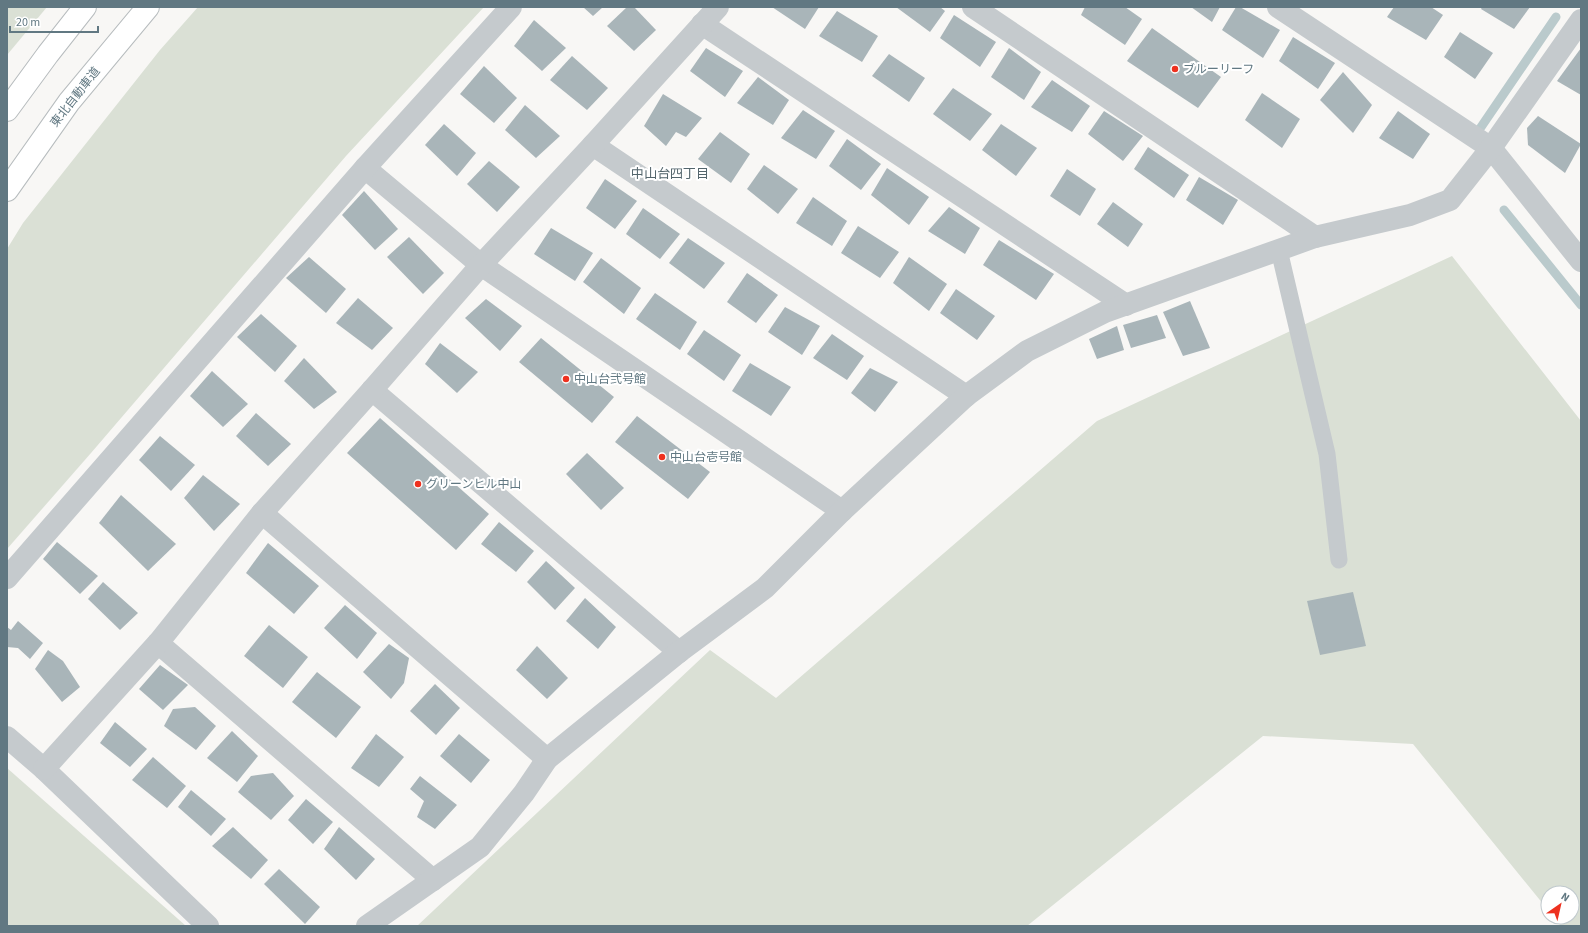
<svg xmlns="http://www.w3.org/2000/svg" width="1588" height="933" font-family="'Source Sans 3','Noto Sans JP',sans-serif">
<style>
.green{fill:#dae0d5}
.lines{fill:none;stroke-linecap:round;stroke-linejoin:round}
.stream{stroke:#bacacc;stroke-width:9}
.building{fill:#a9b5b9}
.motorway-casing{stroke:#b7bcbe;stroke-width:24}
.service{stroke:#c5cacd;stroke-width:17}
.minor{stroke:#c5cacd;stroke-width:22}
.tertiary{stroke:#c5cacd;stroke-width:22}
.motorway{stroke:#fff;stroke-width:22}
.poi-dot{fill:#ee311f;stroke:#fff;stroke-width:1.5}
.labels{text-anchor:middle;stroke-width:4;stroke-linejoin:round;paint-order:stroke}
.poi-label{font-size:12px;fill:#617882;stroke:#fff;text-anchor:start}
.street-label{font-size:12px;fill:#617882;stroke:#fff}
.neighbourhood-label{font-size:13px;fill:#53656c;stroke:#fff}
</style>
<rect width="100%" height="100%" fill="#f8f7f5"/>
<g class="green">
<polygon points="7,7 47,7 7,55"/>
<polygon points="198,7 484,7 346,156 91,453 7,549 7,249 23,223 160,50"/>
<polygon points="1452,256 1581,421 1581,926 1561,926 1553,917 1572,917 1572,893 1548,893 1548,910 1413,744 1263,736 1027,926 417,926 710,650 776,698 1097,421"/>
<polygon points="7,768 186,926 7,926"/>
</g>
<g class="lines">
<g class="stream">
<polyline points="1479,130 1556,17"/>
<polyline points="1504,210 1581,305"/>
</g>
</g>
<g class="building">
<polygon points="583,7 603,7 593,16"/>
<polygon points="627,7 634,7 656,30 634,51 607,26"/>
<polygon points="772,7 819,7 805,29"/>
<polygon points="896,7 940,7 945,11 930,32"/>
<polygon points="1085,7 1125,7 1142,19 1125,45 1081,15"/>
<polygon points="1191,7 1220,7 1212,22"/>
<polygon points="1236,7 1240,7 1280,30 1263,58 1222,30"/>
<polygon points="1394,7 1431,7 1443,15 1426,40 1387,17"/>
<polygon points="1482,7 1530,7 1514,29 1481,9"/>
<polygon points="837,11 878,36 862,62 819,36"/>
<polygon points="954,15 996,42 980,67 940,38"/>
<polygon points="534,20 566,48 542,71 514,46"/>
<polygon points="1152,28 1221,77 1198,108 1127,61"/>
<polygon points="1460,32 1493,53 1475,79 1444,57"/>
<polygon points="1293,37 1335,63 1318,89 1279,61"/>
<polygon points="706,48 743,71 725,97 690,71"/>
<polygon points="1009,48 1041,72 1024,100 991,77"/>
<polygon points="1581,48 1581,95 1557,81"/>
<polygon points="889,54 925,78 909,102 872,76"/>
<polygon points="572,56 608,88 587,110 550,80"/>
<polygon points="484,66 517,98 494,123 460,94"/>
<polygon points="1343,72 1372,105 1353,133 1320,100"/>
<polygon points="758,77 789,100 773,125 737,103"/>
<polygon points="1052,80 1090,106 1072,132 1031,107"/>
<polygon points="953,88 992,114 970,141 933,114"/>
<polygon points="1262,93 1300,119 1282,148 1245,120"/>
<polygon points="663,94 702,118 686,137 676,132 666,146 644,126"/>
<polygon points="525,105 560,136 536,158 505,130"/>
<polygon points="803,110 835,131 816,159 781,138"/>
<polygon points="1104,111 1143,136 1123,161 1088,134"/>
<polygon points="1398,111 1430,134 1413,159 1379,138"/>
<polygon points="1538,116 1581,144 1565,173 1528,145 1527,128"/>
<polygon points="444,124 476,153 457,176 425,145"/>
<polygon points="1001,124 1037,148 1016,176 982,150"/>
<polygon points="720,132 750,154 731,183 698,159"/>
<polygon points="847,139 881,164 861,190 829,166"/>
<polygon points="1148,147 1189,175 1174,198 1134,169"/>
<polygon points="489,161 520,187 497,212 467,184"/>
<polygon points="764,165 798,189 778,214 747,189"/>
<polygon points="887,168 929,197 909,225 871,195"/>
<polygon points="1067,169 1096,189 1080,216 1050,196"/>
<polygon points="1199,177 1238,200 1223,225 1186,200"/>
<polygon points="605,179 637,201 615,229 586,208"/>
<polygon points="364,191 398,229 375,250 342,215"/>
<polygon points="813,197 847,221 832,246 796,223"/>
<polygon points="1113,202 1143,224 1128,247 1097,224"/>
<polygon points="949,207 980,228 965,254 928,231"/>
<polygon points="643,208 680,234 660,259 626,234"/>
<polygon points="858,226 899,252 880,278 841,253"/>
<polygon points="551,228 593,253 575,281 534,254"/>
<polygon points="409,237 444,273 423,294 387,257"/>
<polygon points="688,238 725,263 704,289 669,263"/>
<polygon points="999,240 1054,274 1036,300 983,265"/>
<polygon points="309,257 346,289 326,313 286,278"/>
<polygon points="909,257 947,284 929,311 893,283"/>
<polygon points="601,258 641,288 624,314 583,282"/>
<polygon points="747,273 778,295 756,323 727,302"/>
<polygon points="956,289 995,316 977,340 940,313"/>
<polygon points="655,293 697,322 680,350 636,319"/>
<polygon points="358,298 393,328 372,350 336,323"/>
<polygon points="486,299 522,326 500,351 465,318"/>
<polygon points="1190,301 1210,348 1183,356 1163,312"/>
<polygon points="785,307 820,326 802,355 768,332"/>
<polygon points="261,314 297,346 275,372 237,337"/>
<polygon points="1157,315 1166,338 1131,348 1123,325"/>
<polygon points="1117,326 1124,350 1097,359 1089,339"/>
<polygon points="704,330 741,355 724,381 687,354"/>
<polygon points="832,334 864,356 847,380 813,358"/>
<polygon points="541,338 614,397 592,423 519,362"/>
<polygon points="440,343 478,372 457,393 425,364"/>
<polygon points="304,358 337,392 314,409 284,381"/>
<polygon points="750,363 791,387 771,416 732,391"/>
<polygon points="870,368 898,382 875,412 851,393"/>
<polygon points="212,371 248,404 223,427 190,396"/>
<polygon points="256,413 291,444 268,466 236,436"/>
<polygon points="637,416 710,472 688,499 615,442"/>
<polygon points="380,418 489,514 456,550 347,453"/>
<polygon points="160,436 195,465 171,491 139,460"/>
<polygon points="587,453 624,488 601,510 566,474"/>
<polygon points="203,475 240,504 214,531 184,498"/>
<polygon points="121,495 176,544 148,571 99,523"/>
<polygon points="499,522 534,551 516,572 481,544"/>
<polygon points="57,542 98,576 80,594 43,559"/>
<polygon points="268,543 319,586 294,614 246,573"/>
<polygon points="546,561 575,588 555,610 527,582"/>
<polygon points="103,582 138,613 120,630 88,599"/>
<polygon points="1353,592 1366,646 1320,655 1307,601"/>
<polygon points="585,598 616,627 598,649 566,621"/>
<polygon points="345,605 377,633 357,659 324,628"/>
<polygon points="18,621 43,643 30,659 18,648 7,647 7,627 11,630"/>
<polygon points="269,625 308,657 283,688 244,656"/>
<polygon points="389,644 409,658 404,683 391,699 363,672"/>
<polygon points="537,646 568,678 547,699 516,670"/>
<polygon points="48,650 63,661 80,687 62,702 35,669"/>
<polygon points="160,665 188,685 163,710 139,689"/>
<polygon points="317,672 361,707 336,738 292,702"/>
<polygon points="435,684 460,708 436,735 410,711"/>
<polygon points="195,707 216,726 196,750 164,726 173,709"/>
<polygon points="115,722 147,749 130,767 100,743"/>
<polygon points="232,731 258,756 237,782 207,758"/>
<polygon points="376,734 404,757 379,787 351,768"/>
<polygon points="459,734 490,760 471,783 440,756"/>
<polygon points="153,757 186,786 167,808 132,780"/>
<polygon points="273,773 294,796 271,820 238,792 251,776"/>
<polygon points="420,776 457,805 435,829 417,817 424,801 410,789"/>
<polygon points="191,790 226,819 211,836 178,807"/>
<polygon points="306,799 333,822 313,844 288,820"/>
<polygon points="233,827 268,860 251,879 212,846"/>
<polygon points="339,827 375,859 356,880 324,849"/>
<polygon points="279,869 320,907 305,924 264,884"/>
</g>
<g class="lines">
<g class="motorway-casing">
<g id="motorway">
<polyline points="7,110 48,54 85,7"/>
<polyline points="7,190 69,102 148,7"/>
</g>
</g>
<polyline class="service" points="1279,250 1327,454 1339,560"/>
<g class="minor">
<polyline points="973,7 1315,237"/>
<polyline points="1278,7 1491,148 1581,261"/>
<polyline points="702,24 1126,305"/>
<polyline points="593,145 966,396"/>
<polyline points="365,168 481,265 842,511"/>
<polyline points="372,390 679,652"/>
<polyline points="262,513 547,759"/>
<polyline points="158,643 433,880"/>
<polyline points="7,737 44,769 208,926"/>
<polyline points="44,769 158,643 262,513 372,390 481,265 593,145 718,7"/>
<polyline points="367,926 480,847 524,793 547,759 679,652 765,588 842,511 966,396 1027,351 1105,312 1315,237 1410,215 1450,200 1491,148 1581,20"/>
</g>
<polyline class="tertiary" points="7,578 365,168 511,7"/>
<use href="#motorway" class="motorway"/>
</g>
<g class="poi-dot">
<circle cx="1175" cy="69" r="4"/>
<circle cx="566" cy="379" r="4"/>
<circle cx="662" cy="457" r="4"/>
<circle cx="418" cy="484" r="4"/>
</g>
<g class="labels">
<g class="poi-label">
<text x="1183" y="73">ブルーリーフ</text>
<text x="574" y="383">中山台弐号館</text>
<text x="670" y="461">中山台壱号館</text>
<text x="426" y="488">グリーンヒル中山</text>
</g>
<g class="street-label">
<text transform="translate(75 97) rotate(-52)" y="4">東北自動車道</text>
</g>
<g class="neighbourhood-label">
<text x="670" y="178">中山台四丁目</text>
</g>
</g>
<rect width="1588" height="933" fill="none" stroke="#617882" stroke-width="16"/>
<g transform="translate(1560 905) rotate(34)"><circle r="19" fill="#ffffff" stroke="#c0c9cd"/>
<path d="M0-3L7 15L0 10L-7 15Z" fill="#ee311f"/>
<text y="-6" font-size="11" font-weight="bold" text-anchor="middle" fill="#617882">N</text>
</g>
<path d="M10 26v6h88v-6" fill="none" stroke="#617882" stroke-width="2"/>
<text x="16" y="26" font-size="12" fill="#617882" stroke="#ffffff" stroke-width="3" paint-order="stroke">20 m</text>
</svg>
